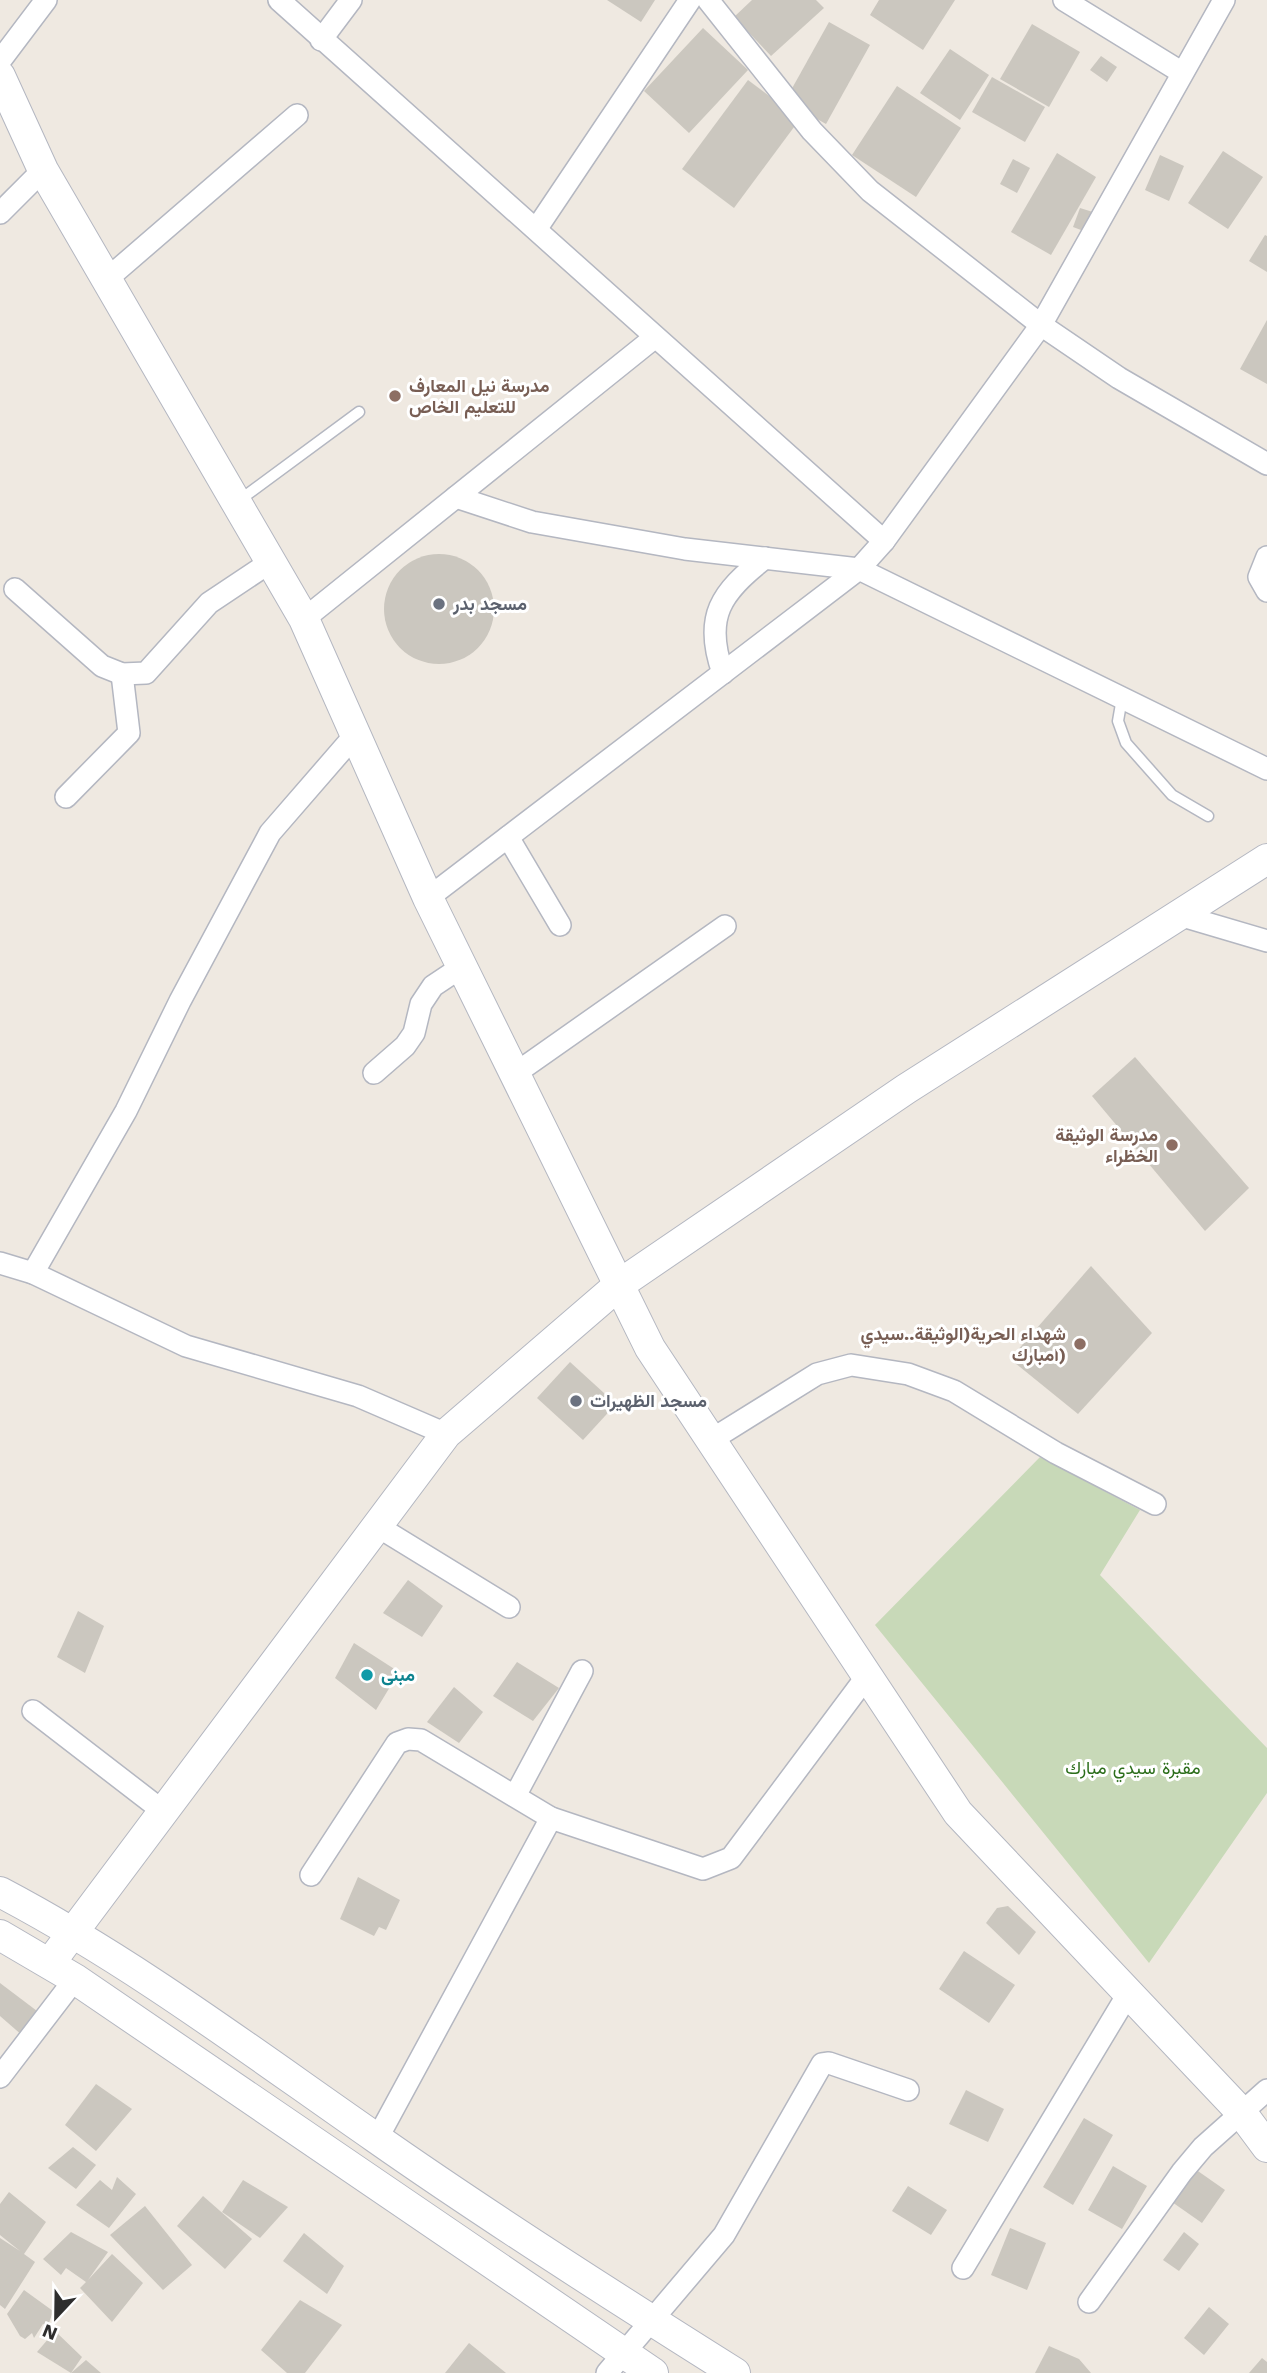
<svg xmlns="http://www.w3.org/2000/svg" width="1267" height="2373" font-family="'Work Sans',Vazirmatn,sans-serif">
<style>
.cemetery{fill:#c8d9b8}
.building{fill:#cbc7bf}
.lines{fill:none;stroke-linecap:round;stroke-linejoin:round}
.lane-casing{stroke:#b4b7c1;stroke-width:13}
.street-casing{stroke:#b4b7c1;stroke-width:24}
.secondary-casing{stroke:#b4b7c1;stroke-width:32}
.lane{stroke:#fff;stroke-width:10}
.street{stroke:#fff;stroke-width:21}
.secondary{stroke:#fff;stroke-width:30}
.education-dot{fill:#8d6e63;stroke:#fff;stroke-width:2.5}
.worship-dot{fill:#6b7280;stroke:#fff;stroke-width:2.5}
.culture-dot{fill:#0f9aa8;stroke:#fff;stroke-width:2.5}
.labels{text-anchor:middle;stroke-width:6;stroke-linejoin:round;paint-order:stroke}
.education-label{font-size:18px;font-weight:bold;fill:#785e54;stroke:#fff;text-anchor:end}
.worship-label{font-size:18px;font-weight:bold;fill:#5b616d;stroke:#fff;text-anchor:start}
.culture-label{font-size:18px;font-weight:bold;fill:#0d838f;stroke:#fff;text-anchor:start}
.park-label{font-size:18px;fill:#2c6e1b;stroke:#fff}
</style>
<rect width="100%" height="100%" fill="#efe9e1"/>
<polygon class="cemetery" points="1040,1457 1140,1510 1100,1575 1267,1748 1267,1793 1149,1963 875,1625"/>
<g class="building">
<polygon points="607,0 655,0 641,22"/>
<polygon points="752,0 816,0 824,8 771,56 734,17"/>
<polygon points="879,0 955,0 923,50 870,15"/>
<polygon points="829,22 870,45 826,124 785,101"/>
<polygon points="1032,24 1080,52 1049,107 1000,79"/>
<polygon points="703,28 748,70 689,133 644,91"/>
<polygon points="950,49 989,75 960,120 920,93"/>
<polygon points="1101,56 1117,67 1107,82 1090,70"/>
<polygon points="992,77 1045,107 1025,142 972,112"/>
<polygon points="748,80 800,119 734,208 682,169"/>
<polygon points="897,86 961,128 916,197 852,155"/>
<polygon points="1223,151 1263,177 1228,229 1188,203"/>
<polygon points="1057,153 1096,177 1051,255 1011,232"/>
<polygon points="1160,155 1184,166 1169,201 1145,190"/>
<polygon points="1013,159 1030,168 1017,193 1000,184"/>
<polygon points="1080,208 1096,213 1089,233 1073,227"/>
<polygon points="1265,235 1267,236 1267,272 1249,261"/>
<polygon points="1267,320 1267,384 1240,369"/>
<circle cx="439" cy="609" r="55"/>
<polygon points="1135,1057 1249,1188 1205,1231 1092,1096"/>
<polygon points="1091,1266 1152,1333 1078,1414 1010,1359"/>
<polygon points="570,1362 616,1404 583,1440 537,1398"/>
<polygon points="408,1580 443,1606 422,1637 383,1613"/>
<polygon points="78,1611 104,1626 85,1673 57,1657"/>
<polygon points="354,1643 399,1672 376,1710 335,1678"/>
<polygon points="517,1662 559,1688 533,1721 493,1696"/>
<polygon points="454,1687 483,1712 459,1743 427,1722"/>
<polygon points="358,1877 400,1900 386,1930 379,1927 374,1936 340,1919"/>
<polygon points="1008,1906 1036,1932 1019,1955 986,1923 997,1908"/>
<polygon points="964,1951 1015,1985 989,2023 939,1989"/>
<polygon points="0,1983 41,2014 23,2036 0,2016"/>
<polygon points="96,2084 132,2109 96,2151 65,2125"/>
<polygon points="966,2090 1004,2109 988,2142 949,2124"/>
<polygon points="1084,2118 1113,2135 1073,2205 1043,2187"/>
<polygon points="73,2147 96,2165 76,2189 48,2168"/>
<polygon points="1113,2166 1147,2186 1122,2229 1088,2210"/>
<polygon points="1195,2169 1225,2190 1202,2223 1172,2202"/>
<polygon points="117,2177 136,2194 109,2228 76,2205 100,2180 112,2190"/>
<polygon points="243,2180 288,2207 260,2238 222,2212"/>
<polygon points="908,2186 947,2210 931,2235 892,2211"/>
<polygon points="9,2192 46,2222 24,2254 35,2262 5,2309 0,2305 0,2238 20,2251 0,2235 0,2204"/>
<polygon points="203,2196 252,2239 225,2269 177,2226"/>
<polygon points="145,2206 192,2265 163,2290 110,2235"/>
<polygon points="1010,2228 1046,2243 1027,2290 991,2275"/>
<polygon points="71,2232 108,2252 88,2280 112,2254 143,2283 112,2322 80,2288 86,2282 66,2268 61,2275 43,2259"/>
<polygon points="1184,2232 1199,2244 1179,2271 1163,2260"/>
<polygon points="304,2233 344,2266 327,2294 283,2261"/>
<polygon points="24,2290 53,2311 48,2326 43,2324 34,2338 32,2333 25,2339 20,2336 7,2314"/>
<polygon points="300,2300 342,2325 305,2373 287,2373 261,2350"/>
<polygon points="1209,2307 1229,2324 1204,2355 1184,2338"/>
<polygon points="55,2331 82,2357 71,2373 37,2352"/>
<polygon points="469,2343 506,2373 445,2373"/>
<polygon points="1049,2346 1079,2359 1091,2373 1035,2373"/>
<polygon points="1262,2358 1267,2362 1267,2373 1249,2373"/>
<polygon points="86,2360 101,2373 71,2373"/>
</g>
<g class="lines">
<g class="lane-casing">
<g id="lane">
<polyline points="237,502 359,412"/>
<polyline points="1122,698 1118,721 1126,743 1172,795 1208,816"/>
</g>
</g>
<g class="street-casing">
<g id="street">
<polyline points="279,0 884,541"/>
<polyline points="708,0 812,131 870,191 1041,325 1119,378 1267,464"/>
<polyline points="1064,0 1181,72"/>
<polyline points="321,40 351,0"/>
<polyline points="0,61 46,0"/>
<polyline points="0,213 43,170"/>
<polyline points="537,228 690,0"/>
<polyline points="107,279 297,115"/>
<polyline points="456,497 532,522 685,549 859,569 1267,769"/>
<polyline points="1267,557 1259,577 1267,591"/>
<polyline points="15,589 102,666 122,674 146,673 209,603 272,561"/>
<polyline points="304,619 654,338"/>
<path d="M 723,673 C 703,617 721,592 765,558"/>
<polyline points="66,797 129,733 122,674"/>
<polyline points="508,837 560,925"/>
<polyline points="428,898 859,569 884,541 1041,325 1224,0"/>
<polyline points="1179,915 1267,941"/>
<polyline points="374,1073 405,1046 414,1033 421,1004 433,986 463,966"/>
<polyline points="516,1073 725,926"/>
<polyline points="0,1263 33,1273 186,1346 358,1396 446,1434"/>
<polyline points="33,1273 126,1111 180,1001 270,833 355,735"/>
<polyline points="711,1440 817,1374 851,1365 908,1374 954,1391 1056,1453 1155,1504"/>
<polyline points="377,1526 509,1607"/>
<polyline points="33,1711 164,1812"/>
<polyline points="515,1796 582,1671"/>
<polyline points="311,1875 397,1743 408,1739 421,1740 551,1818 703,1869 731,1858 867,1676"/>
<polyline points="0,2077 75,1979"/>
<polyline points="377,2139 551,1818"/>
<polyline points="963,2268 1128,1994"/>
<polyline points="1089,2302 1182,2172 1203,2147 1267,2090"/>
<polyline points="607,2373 724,2235 822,2064 829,2063 908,2090"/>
</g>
</g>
<g class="secondary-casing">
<g id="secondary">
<polyline points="0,76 43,170 304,619 428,898 650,1348 958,1813 1241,2112 1267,2147"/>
<path d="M 0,1892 C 133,1962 252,2052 376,2138 C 493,2220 614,2297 735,2373"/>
<polyline points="0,1935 75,1979 653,2373"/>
<polyline points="50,1963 446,1434 620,1284 906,1089 1267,859"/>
</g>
</g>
<use href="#lane" class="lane"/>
<use href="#street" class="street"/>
<use href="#secondary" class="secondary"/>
</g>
<g class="education-dot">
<circle cx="395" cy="396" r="7"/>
<circle cx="1172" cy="1145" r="7"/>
<circle cx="1080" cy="1344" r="7"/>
</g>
<g class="worship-dot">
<circle cx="439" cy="604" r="7"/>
<circle cx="576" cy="1401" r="7"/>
</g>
<circle class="culture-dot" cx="367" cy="1675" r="7"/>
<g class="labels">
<g class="education-label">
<text x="409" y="392" text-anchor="start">مدرسة نيل المعارف<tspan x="409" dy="21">للتعليم الخاص</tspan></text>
<text x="1158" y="1141">مدرسة الوثيقة<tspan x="1158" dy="21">الخظراء</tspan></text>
<text x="1066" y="1340">شهداء الحرية(الوثيقة..سيدي<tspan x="1066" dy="21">امبارك)</tspan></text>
</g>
<g class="worship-label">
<text x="453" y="610">مسجد بدر</text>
<text x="590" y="1407">مسجد الظهيرات</text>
</g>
<g class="culture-label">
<text x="381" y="1681">مبنى</text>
</g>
<g class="park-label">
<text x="1133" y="1774">مقبرة سيدي مبارك</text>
</g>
</g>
<g transform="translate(56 2317) rotate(202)" stroke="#ffffff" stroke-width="5" paint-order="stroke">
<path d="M0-5L12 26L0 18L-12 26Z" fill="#2e2e2e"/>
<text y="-10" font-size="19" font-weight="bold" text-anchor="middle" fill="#2e2e2e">N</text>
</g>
</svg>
